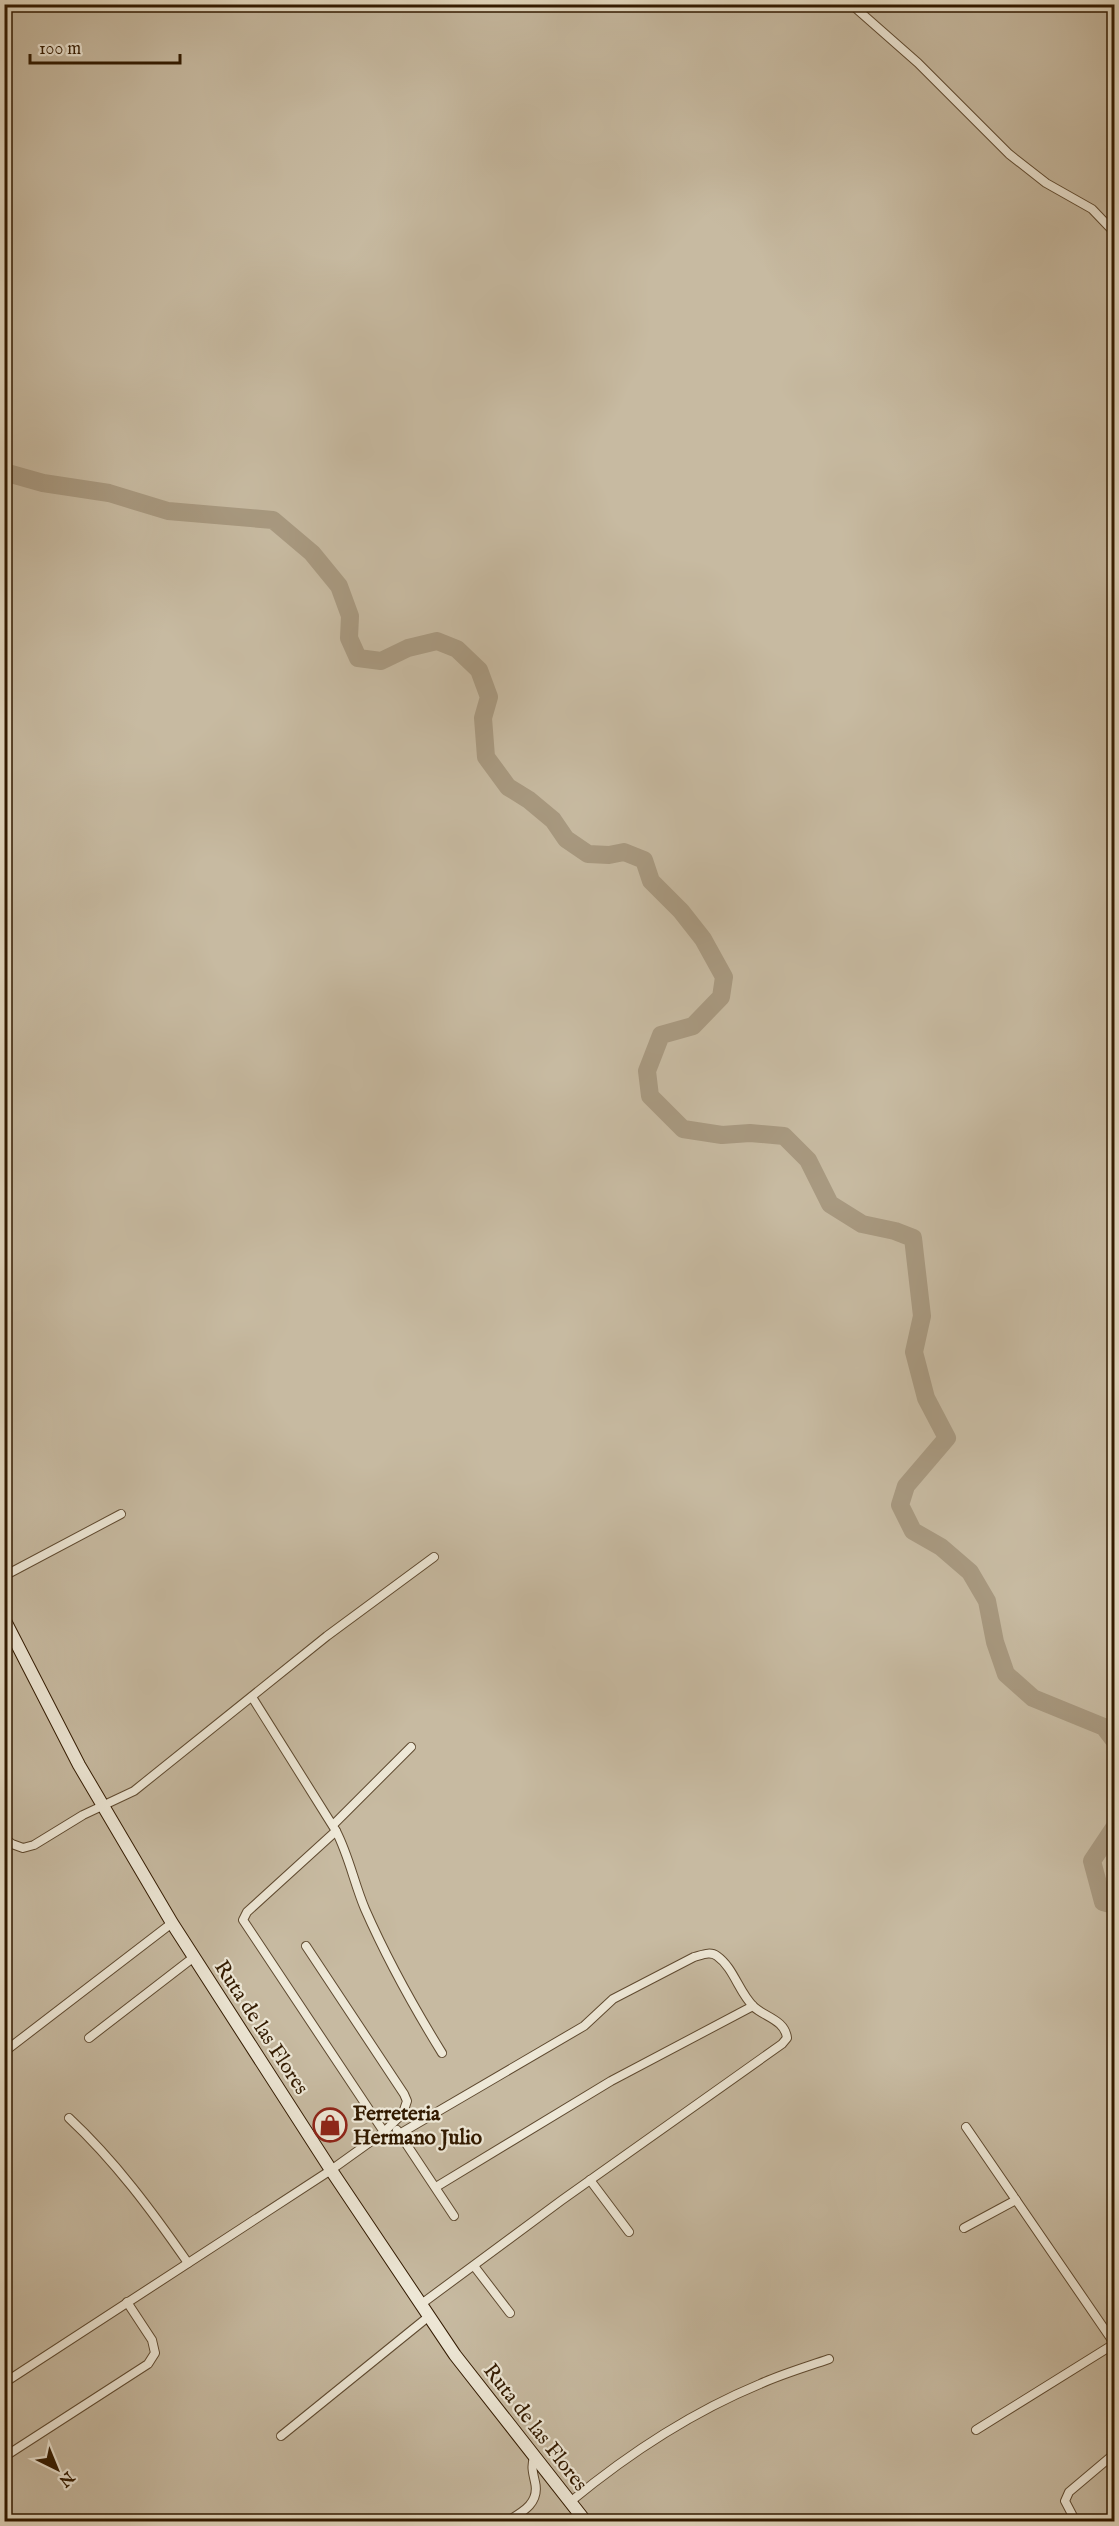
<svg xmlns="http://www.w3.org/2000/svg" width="1119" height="2526" font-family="'IM FELL English',serif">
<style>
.green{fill:#c7baa1;stroke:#7c6a50;stroke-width:1.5}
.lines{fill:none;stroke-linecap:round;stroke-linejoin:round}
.river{stroke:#a89980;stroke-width:18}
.minor-casing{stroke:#5f4a30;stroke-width:10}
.secondary-casing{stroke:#321a00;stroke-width:14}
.minor{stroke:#eee8d7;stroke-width:8}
.secondary{stroke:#eee8d7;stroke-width:12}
.labels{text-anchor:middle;stroke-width:4.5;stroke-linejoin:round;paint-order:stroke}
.street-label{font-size:21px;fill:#321a00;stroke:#eee8d7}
.poi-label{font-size:21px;font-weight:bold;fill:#321a00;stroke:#eee8d7;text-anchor:start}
</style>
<rect width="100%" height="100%" fill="#e5dbc2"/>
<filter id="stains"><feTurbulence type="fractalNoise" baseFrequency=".00333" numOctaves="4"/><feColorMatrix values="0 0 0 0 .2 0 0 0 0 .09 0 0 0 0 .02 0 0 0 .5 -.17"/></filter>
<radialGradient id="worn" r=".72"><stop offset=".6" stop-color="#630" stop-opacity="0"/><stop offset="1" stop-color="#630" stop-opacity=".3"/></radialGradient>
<rect class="green" x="5" y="5" width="1109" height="2516"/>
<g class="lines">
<g class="river">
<polyline points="4,472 43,483 109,493 168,511 273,520 312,553 339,586 350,616 349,638 358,658 381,661 408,648 437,641 457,649 479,670 489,697 483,718 486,757 508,787 529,800 553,820 566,839 588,854 609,855 624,852 644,860 651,881 681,911 703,939 724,977 721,997 693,1026 661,1035 647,1071 650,1096 683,1129 722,1135 750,1133 784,1136 808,1160 830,1204 862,1224 895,1231 913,1238 922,1316 914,1352 926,1398 947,1438 906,1486 900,1505 913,1531 941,1547 970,1572 987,1601 995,1642 1006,1674 1033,1698 1104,1727 1114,1740"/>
<polyline points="1114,1828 1092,1861 1103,1902 1114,1905"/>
</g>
<g class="minor-casing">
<g id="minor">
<polyline points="851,4 918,63 1009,154 1046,183 1092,209 1114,232"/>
<polyline points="4,1576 121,1514"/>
<polyline points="252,1697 336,1831 247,1912 243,1920 384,2132"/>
<polyline points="333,1825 411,1747"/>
<path d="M 336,1831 C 349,1856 354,1883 365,1909 C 387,1959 413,2006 442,2053"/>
<polyline points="4,1838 12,1844 23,1848 34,1845 83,1815 134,1791 327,1636 434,1557"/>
<polyline points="89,2038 194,1957"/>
<polyline points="4,2052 172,1923"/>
<path d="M 69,2118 C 115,2161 152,2211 188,2263"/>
<polyline points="966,2127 1114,2343"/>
<polyline points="397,2130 454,2216"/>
<path d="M 401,2133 L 584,2026 L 613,1999 L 694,1957 C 702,1955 710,1951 717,1956 C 734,1968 739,1993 754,2007 C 765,2017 785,2020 787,2038 L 782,2044 L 562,2200 L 420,2305"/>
<polyline points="590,2180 629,2232"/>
<polyline points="436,2187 611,2081 753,2006"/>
<polyline points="964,2228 1016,2200"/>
<polyline points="474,2266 510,2313"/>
<polyline points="4,2383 331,2170 384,2132 403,2113 407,2101 404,2094 306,1946"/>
<polyline points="976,2430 1114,2344"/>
<polyline points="281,2436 428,2317"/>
<polyline points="4,2457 148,2364 155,2353 152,2340 127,2302"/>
<path d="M 570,2502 C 628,2454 690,2413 760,2384 C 782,2374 806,2367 829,2359"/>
<path d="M 506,2522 C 523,2512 540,2503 535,2482 C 533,2473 531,2466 534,2458"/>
<polyline points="1076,2522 1065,2501 1069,2492 1114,2454"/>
</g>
</g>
<g class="secondary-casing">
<polyline id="secondary" points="4,1619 79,1765 172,1923 331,2170 455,2355 586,2522"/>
</g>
<use href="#minor" class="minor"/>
<use href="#secondary" class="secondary"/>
</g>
<defs>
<g id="shop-ring" transform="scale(1.725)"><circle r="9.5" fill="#eee8d7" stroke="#8f2418" stroke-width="1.5"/><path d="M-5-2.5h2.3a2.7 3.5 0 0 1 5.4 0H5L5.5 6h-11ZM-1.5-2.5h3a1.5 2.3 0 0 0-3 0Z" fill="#8f2418"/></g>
</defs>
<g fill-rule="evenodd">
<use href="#shop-ring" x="330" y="2125"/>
</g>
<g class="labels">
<g class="street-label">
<text transform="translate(262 2027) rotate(57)" y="7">Ruta de las Flores</text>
<text transform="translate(536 2427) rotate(52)" y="7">Ruta de las Flores</text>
</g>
<g class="poi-label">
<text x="353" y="2120">Ferreteria<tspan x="353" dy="24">Hermano Julio</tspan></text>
</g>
</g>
<rect width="1119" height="2526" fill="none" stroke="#e5dbc2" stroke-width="24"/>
<rect x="6" y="6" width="1107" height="2514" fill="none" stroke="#321a00" stroke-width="3"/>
<rect x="12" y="12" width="1095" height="2502" fill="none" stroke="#321a00" stroke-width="1.5"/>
<g transform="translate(57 2469) rotate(137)" stroke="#eee8d7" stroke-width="4.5" paint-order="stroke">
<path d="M0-4.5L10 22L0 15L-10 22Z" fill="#321a00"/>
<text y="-9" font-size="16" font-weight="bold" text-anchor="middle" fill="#321a00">N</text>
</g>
<path d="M30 54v9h150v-9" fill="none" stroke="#321a00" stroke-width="3"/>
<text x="39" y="54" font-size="18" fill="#321a00" stroke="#eee8d7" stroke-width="4.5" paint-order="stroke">100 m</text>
<rect width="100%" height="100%" filter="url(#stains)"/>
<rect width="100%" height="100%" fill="url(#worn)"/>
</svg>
